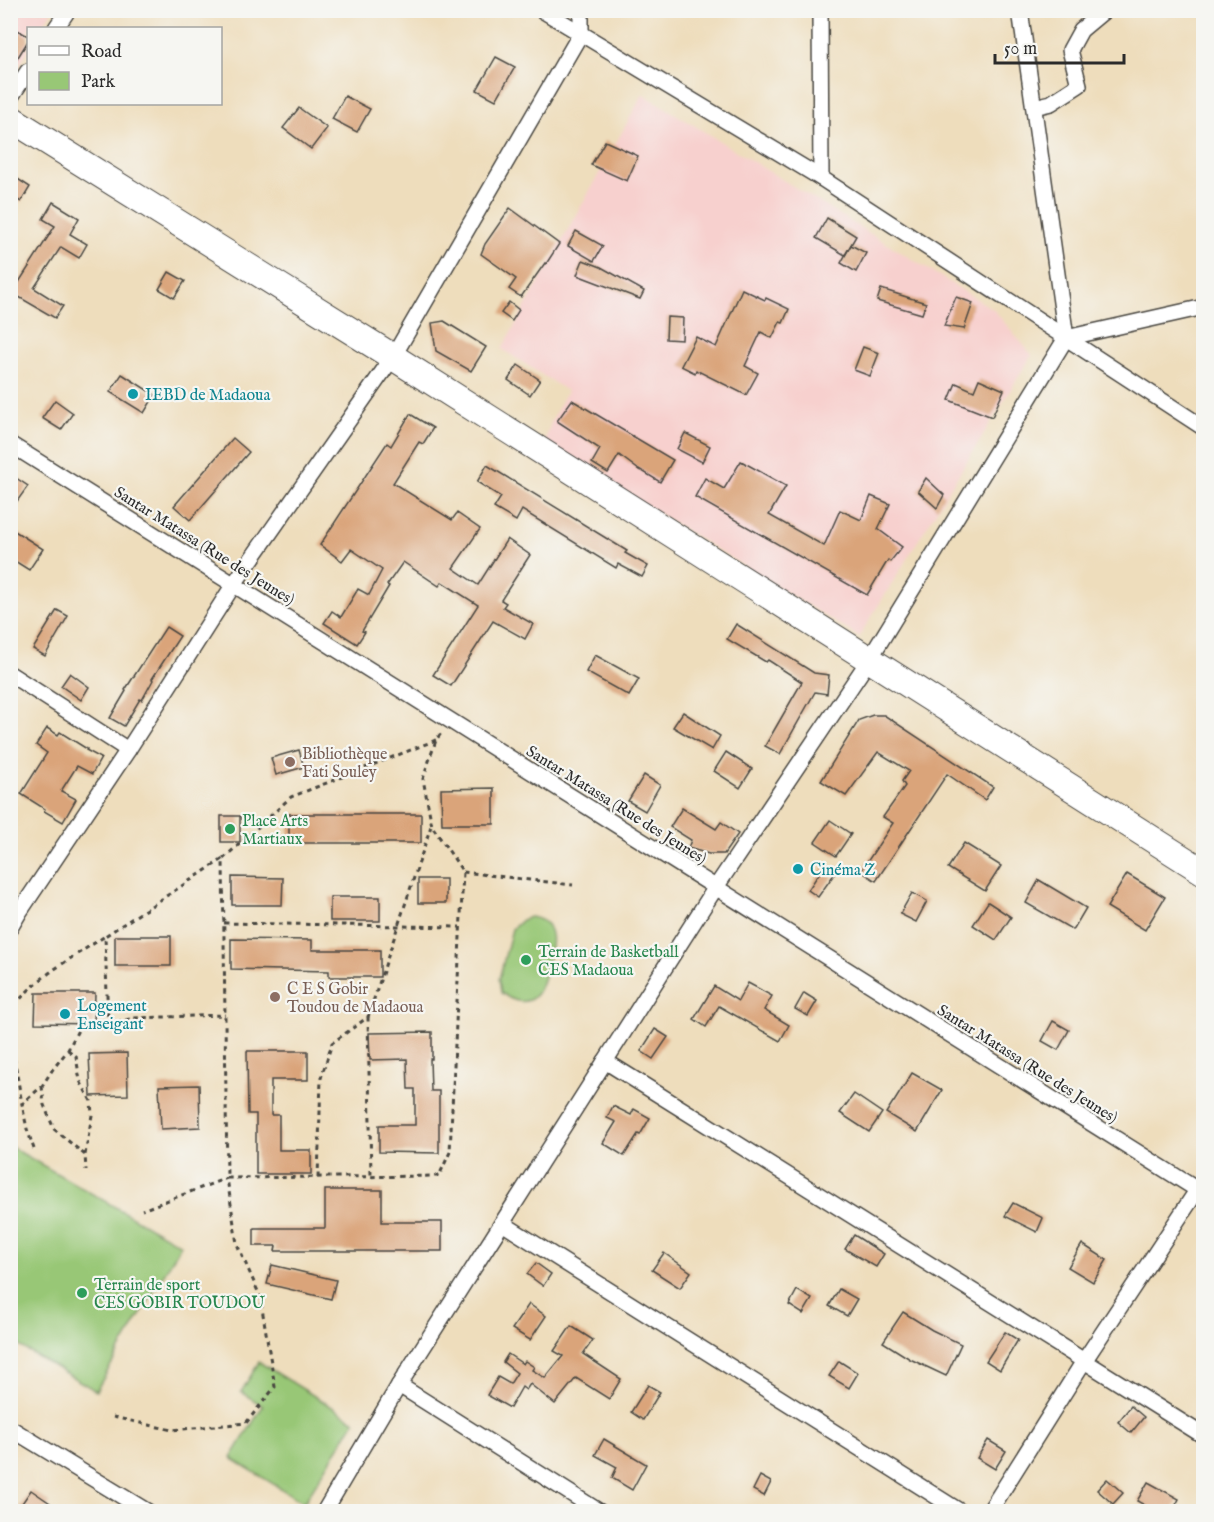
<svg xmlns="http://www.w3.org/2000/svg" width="1214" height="1522" font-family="'IM FELL English',serif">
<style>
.built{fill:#f7d0ce}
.green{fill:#98c776;stroke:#627950;stroke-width:1.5}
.building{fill:#daa47a}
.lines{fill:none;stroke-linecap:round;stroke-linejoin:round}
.street-casing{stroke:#484641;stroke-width:18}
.highway-casing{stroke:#484641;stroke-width:28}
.path{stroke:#484641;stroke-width:3;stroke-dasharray:4.5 4.5;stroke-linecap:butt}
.street{stroke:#fff;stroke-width:15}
.highway{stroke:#fff;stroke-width:26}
.culture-dot{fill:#0f9aa8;stroke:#f6f6f2;stroke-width:2}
.education-dot{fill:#8d6e63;stroke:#f6f6f2;stroke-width:2}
.leisure-dot{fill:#2e9e5b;stroke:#f6f6f2;stroke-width:2}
.labels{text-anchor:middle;stroke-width:4.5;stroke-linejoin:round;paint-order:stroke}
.culture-label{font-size:16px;fill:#0d838f;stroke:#f6f6f2;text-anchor:start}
.street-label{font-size:16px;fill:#2b2b2b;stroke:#f6f6f2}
.education-label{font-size:16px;fill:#785e54;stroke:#f6f6f2;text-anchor:start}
.leisure-label{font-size:16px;fill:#27864d;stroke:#f6f6f2;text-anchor:start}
</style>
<rect width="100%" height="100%" fill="#f6f6f2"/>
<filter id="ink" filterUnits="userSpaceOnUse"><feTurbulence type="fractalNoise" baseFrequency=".0167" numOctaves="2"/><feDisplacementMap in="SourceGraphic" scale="12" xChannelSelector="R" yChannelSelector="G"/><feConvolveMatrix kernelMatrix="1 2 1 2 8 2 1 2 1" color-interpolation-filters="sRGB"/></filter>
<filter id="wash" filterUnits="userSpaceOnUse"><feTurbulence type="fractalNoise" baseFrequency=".008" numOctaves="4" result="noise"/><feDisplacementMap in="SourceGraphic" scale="24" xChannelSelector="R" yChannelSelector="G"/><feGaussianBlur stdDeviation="1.35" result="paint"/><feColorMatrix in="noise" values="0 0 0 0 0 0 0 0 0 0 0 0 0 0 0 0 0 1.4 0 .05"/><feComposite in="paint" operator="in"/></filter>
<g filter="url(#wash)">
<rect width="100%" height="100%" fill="#eeddbc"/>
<g class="built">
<polygon points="11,11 52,11 41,28 28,28 28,50 11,81"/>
<polygon points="643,94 993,309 1032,355 859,637 544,443 552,420 567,391 502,349"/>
</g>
<g class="green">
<path d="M 530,917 C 537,918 546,920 549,928 C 555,940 549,953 547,965 C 543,982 538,1008 514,1000 C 510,999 505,995 501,993 L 499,979 L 512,929 L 522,920 Z"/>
<polygon points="11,1147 181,1245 96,1391 11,1341"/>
<polygon points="259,1362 355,1421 304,1503 231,1458 263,1406 241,1392"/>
</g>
<g id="blocks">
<g class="building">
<polygon points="10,26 28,36 28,41 10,70"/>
<polygon points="496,57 515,67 496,100 477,90"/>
<polygon points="345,96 370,109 357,132 332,119"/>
<polygon points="299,108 327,128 311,149 283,128"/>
<polygon points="605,141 638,156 627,181 591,165"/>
<polygon points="10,174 30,187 21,202 10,195"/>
<polygon points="53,202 79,218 70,234 87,244 79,258 61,247 34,288 63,306 55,318 12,293 55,226 43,219"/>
<polygon points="510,208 559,244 546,264 545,263 521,297 509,289 516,279 481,254 485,244"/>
<polygon points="827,218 856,236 845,255 816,238"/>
<polygon points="576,231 603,246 594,261 568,246"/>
<polygon points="851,245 866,253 856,272 841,263"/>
<polygon points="583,260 601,267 644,291 640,299 577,275"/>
<polygon points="169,272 185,281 174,298 159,289"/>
<polygon points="742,289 765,300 766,298 789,309 783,323 780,322 772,338 761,332 745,366 758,373 746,395 696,370 695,373 681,366 696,337 716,347"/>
<polygon points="881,289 926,303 922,314 877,301"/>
<polygon points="956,297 973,303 964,329 944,326"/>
<polygon points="509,302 519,310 512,321 501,313"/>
<polygon points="667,317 683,318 682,340 666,339"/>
<polygon points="444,321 486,347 471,371 436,351 432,323"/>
<polygon points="863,347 879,353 870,376 854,370"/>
<polygon points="518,365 540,380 530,395 508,380"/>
<polygon points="122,374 155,395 144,413 110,392"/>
<polygon points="979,379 1004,390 992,417 949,400 956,383 974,391"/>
<polygon points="55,400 73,413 61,430 42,418"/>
<polygon points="572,400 673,460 660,482 639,469 639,470 619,455 608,473 592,463 600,449 557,421"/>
<polygon points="410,414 433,428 423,444 419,442 393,483 452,520 457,513 480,529 453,568 478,585 507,539 530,555 501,600 506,603 503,607 533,624 525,639 493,621 451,686 433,675 478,605 442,582 439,586 403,562 387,585 389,586 362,631 365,632 357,644 324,623 332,611 341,617 358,589 369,595 382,570 351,549 342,561 320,545 387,443 391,446"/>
<polygon points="685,433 710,446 702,462 677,449"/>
<polygon points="233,438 249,452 190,520 174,506"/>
<polygon points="741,461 786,486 769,515 824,546 840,510 861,520 871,496 890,504 878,529 902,547 890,562 888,560 867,595 695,497 705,478 724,489"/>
<polygon points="487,465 627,551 625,553 648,566 642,577 618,564 616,568 522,510 516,521 494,508 501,497 477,482"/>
<polygon points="10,474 28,486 10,511"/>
<polygon points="926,478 944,495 937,508 918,491"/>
<polygon points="10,528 43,549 29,570 10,558"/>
<polygon points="57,610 68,616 45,656 33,649"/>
<polygon points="736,624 814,673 829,675 827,694 815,692 780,754 765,746 802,682 768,660 766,662 727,639"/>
<polygon points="166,627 180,636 152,679 153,680 142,700 140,699 124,726 110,718 126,691 125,690"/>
<polygon points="595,655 639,679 629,696 586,672"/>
<polygon points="70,673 89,687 81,700 61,686"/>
<polygon points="683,712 720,736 712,750 673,727"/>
<polygon points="873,715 884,715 993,787 985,800 947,774 876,881 861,871 893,823 883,817 905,786 902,781 909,771 878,752 846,796 821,781 859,720"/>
<polygon points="47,728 58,735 60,732 87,749 86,750 101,758 92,774 77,766 61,791 76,799 63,822 44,811 45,809 21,794 47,753 36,745"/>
<polygon points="299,750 304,767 276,775 271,758"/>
<polygon points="726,752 752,769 740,788 714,771"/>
<polygon points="644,775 660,785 645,811 628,801"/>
<polygon points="494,788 494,824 442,824 441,789"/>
<polygon points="682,808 716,829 721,822 738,834 724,854 709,854 688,848 691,840 670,827"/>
<rect x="289" y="814" width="132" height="29"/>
<rect x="221" y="816" width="19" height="26"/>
<polygon points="830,820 851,834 836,856 815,842"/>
<polygon points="964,843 1001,866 985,891 948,868"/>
<polygon points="824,866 835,873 818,897 808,890"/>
<polygon points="1127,874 1165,897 1145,930 1107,907"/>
<polygon points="232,877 283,878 282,905 232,905"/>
<rect x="418" y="879" width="28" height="24"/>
<polygon points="1039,880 1086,908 1073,930 1026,903"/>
<polygon points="912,893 927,901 916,922 900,914"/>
<rect x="330" y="897" width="50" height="24"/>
<polygon points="988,902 1011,917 996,940 973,925"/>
<rect x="115" y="936" width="56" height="30"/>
<polygon points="231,939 312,940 312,950 380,950 380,977 329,977 329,971 231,969"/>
<polygon points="748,983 772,996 764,1010 789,1025 780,1041 719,1006 706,1027 694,1019 714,986 738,1001"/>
<polygon points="36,993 95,993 94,1024 35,1023"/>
<polygon points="804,993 817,1001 808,1016 795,1009"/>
<polygon points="1053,1021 1069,1030 1058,1050 1042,1041"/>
<polygon points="655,1029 668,1037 653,1059 641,1051"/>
<polygon points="432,1032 432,1059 430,1059 431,1091 439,1091 439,1153 379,1152 379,1125 415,1125 415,1089 408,1089 407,1059 370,1060 369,1033"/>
<polygon points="247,1051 308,1051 308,1080 271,1080 271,1115 279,1115 279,1150 311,1150 311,1174 256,1174 256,1114 248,1114"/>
<polygon points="127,1053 128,1095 91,1096 89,1054"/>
<polygon points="912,1073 942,1090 917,1132 886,1113 893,1102 894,1102"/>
<polygon points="199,1085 200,1127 161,1129 159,1086"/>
<polygon points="854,1094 882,1113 869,1132 840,1113"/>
<polygon points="613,1106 631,1115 634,1109 650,1118 640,1135 638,1134 624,1156 603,1143 616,1122 607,1118"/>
<polygon points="325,1190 382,1190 382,1222 442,1222 442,1251 275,1251 276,1246 254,1246 254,1228 325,1228"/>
<polygon points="1013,1203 1043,1218 1037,1232 1005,1216"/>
<polygon points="854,1235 884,1254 876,1267 845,1249"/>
<polygon points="1082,1244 1107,1260 1093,1282 1068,1267"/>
<polygon points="664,1253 691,1272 680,1288 652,1270"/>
<polygon points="536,1263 551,1274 543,1286 527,1274"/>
<polygon points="272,1265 336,1280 331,1299 267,1284"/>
<polygon points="839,1289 857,1299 847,1316 829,1306"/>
<polygon points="797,1290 812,1299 803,1314 789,1305"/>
<polygon points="529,1304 546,1316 530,1340 512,1329"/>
<polygon points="903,1312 932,1330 961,1344 946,1376 910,1359 883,1342"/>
<polygon points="571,1326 593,1340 583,1354 621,1379 609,1399 576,1378 555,1404 530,1384 526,1390 522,1387 510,1408 487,1395 498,1377 510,1384 517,1373 503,1362 508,1354 523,1364 525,1361 534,1367 532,1370 545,1378 563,1356 554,1351"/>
<polygon points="1005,1332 1018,1340 1000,1370 986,1361"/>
<polygon points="839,1361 858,1373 849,1388 829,1376"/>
<polygon points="648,1385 660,1392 643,1420 631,1412"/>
<polygon points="1131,1406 1144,1417 1131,1433 1118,1422"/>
<polygon points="604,1439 646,1464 632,1490 612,1478 617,1467 595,1455"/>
<polygon points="988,1440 1006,1451 995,1469 977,1458"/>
<polygon points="760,1476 771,1482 764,1496 753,1490"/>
<polygon points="1107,1479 1123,1493 1113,1504 1097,1490"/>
<polygon points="1148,1482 1179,1499 1172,1512 1157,1512 1137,1501"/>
<polygon points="31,1490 50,1503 45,1512 16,1512"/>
</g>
</g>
</g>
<g filter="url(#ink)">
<use href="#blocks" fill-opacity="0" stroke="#484641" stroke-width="1.5"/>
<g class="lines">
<g class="street-casing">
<g id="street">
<polyline points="542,10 821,178 1204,428"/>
<polyline points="820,10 821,178"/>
<polyline points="56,28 68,10"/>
<polyline points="10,98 28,71"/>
<polyline points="1034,107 1051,103 1079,85 1070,50 1081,30 1105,10"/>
<polyline points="1066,338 1204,307"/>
<polyline points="10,444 1204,1194"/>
<polyline points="10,674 128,750"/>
<polyline points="10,928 20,911 128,750 234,584 393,357 581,33 581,10"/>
<polyline points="605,1061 1204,1436"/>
<polyline points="502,1223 961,1512"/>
<polyline points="399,1385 600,1512"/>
<polyline points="10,1428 148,1512"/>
<polyline points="324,1512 399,1385 716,887 869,660 1066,338 1020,10"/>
<polyline points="989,1512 1084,1361 1204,1180"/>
</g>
</g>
<g class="highway-casing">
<polyline id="highway" points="10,118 393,357 1204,872"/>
</g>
<g class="path">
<polyline points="436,740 291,797 223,859 227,1178 439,1176 450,1152 463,872 432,826 423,779 436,740 442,732"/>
<polyline points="463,872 573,885"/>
<polyline points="224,923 460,927"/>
<path d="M 10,1013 C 30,980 74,957 105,936"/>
<polyline points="368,1017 371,1177"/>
<polyline points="108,1024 134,1018 225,1015"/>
<polyline points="10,1050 14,1057 22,1104"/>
<polyline points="68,1050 76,1056 80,1081 91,1101 92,1115 85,1155"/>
<polyline points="42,1086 44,1105 54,1129 85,1155 86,1170"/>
<polyline points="34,1149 27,1129 22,1104 42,1086 53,1069 68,1050 79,1028 108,1024 105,936 223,859"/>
<polyline points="318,1178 321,1078 332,1043 368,1017 431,826"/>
<polyline points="113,1417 172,1430 246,1423 275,1387 260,1296 237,1244 227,1178 142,1210"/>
</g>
<use href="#street" class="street"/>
<use href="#highway" class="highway"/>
</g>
</g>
<g class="culture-dot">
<circle cx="133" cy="394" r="6"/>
<circle cx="798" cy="869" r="6"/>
<circle cx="65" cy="1014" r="6"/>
</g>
<g class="education-dot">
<circle cx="290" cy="762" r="6"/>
<circle cx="275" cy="997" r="6"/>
</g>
<g class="leisure-dot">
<circle cx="230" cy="829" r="6"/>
<circle cx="526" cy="960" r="6"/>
<circle cx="82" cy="1293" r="6"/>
</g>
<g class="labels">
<g class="culture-label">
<text x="145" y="400">IEBD de Madaoua</text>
<text x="810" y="875">Cinéma Z</text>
<text x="77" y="1011">Logement<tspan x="77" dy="18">Enseigant</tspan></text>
</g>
<g class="street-label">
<text transform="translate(205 545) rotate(32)" y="6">Santar Matassa (Rue des Jeunes)</text>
<text transform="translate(617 804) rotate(32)" y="6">Santar Matassa (Rue des Jeunes)</text>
<text transform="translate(1028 1063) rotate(32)" y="6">Santar Matassa (Rue des Jeunes)</text>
</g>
<g class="education-label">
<text x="302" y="759">Bibliothèque<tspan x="302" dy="18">Fati Souley</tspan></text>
<text x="287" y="994">C E S Gobir<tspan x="287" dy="18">Toudou de Madaoua</tspan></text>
</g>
<g class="leisure-label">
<text x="242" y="826">Place Arts<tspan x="242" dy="18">Martiaux</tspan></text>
<text x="538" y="957">Terrain de Basketball<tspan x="538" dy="18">CES Madaoua</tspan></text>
<text x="94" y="1290">Terrain de sport<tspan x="94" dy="18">CES GOBIR TOUDOU</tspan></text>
</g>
</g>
<rect width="1214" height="1522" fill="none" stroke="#f6f6f2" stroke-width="36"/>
<rect x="27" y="27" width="195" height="78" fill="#f6f6f2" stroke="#a5a5a2" stroke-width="1.5"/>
<rect x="39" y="46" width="30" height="9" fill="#ffffff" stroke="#a5a5a2" stroke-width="1.5"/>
<text x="81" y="57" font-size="18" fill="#2b2b2b">Road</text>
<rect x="39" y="72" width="30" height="18" fill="#98c776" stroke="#a5a5a2" stroke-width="1.5"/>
<text x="81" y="87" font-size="18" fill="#2b2b2b">Park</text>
<path d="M995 54v9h129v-9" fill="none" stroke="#2b2b2b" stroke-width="3"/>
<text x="1004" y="54" font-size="18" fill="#2b2b2b" stroke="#f6f6f2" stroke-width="4.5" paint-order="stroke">50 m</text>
</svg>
